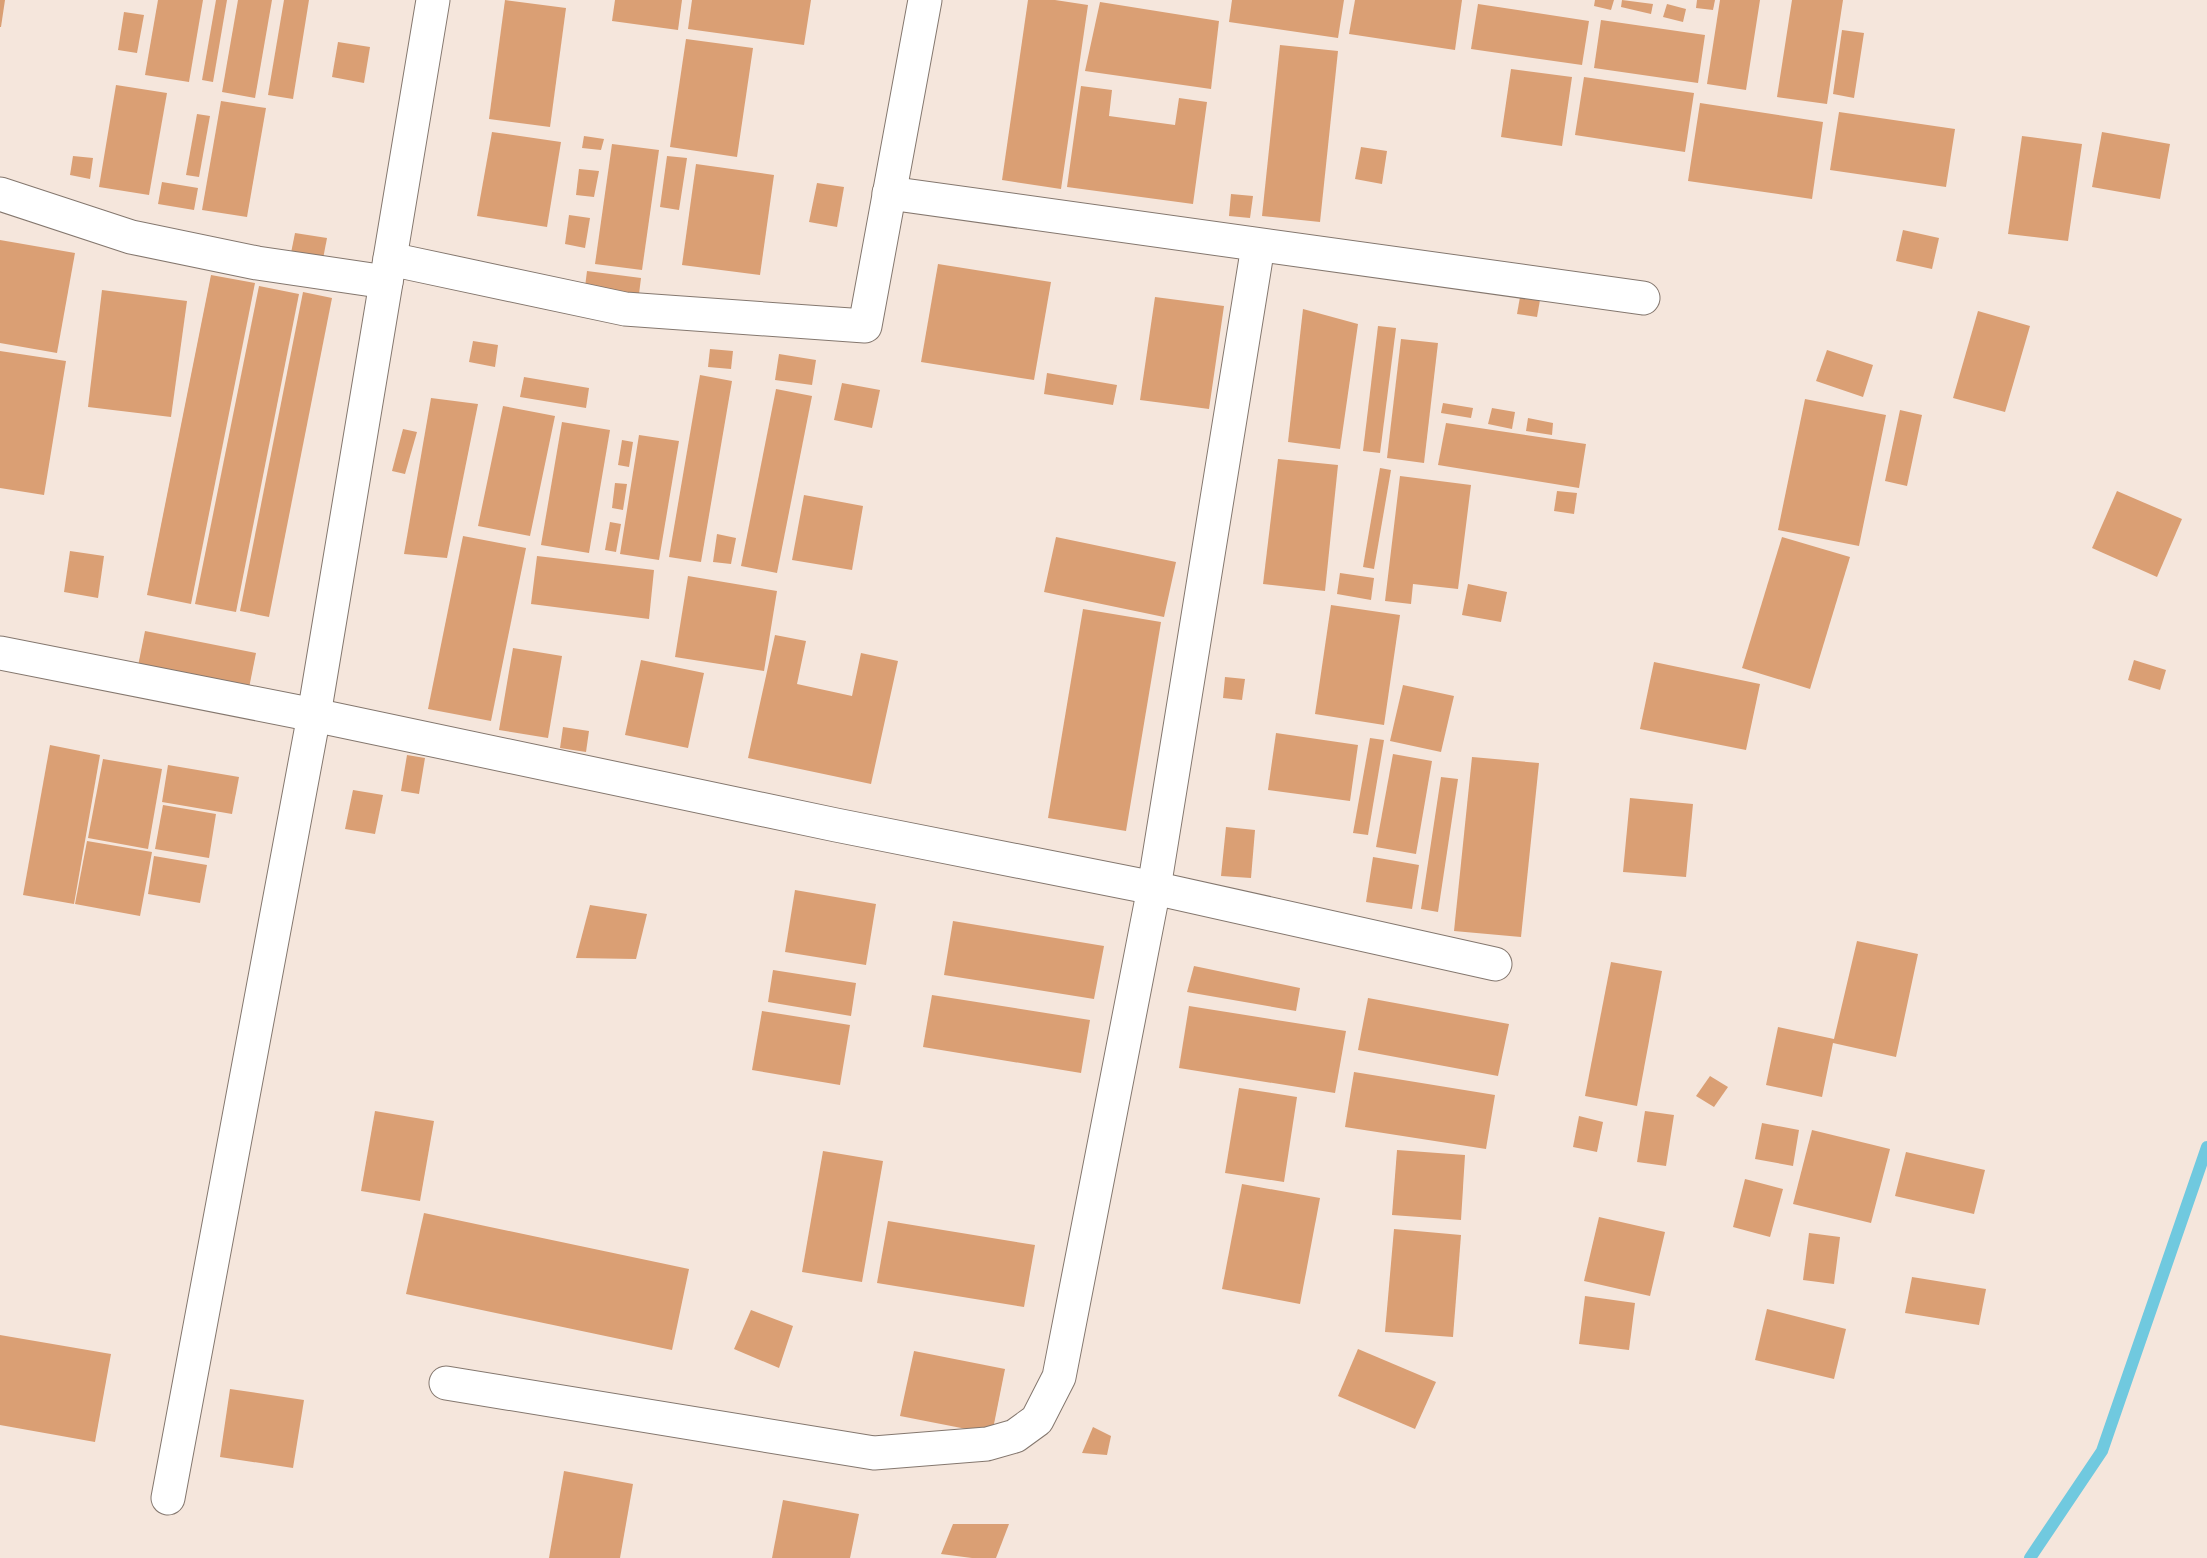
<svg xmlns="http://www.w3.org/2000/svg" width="2207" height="1558" font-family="'Roboto Serif',serif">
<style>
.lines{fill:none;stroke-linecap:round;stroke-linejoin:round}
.stream{stroke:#70c9df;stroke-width:12}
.building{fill:#da9f74}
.street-casing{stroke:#84776e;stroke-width:35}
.street{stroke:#fff;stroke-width:33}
</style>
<rect width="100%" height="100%" fill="#f5e6dc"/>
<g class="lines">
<polyline class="stream" points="2030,1558 2102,1451 2207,1147"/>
</g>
<g class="building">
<polygon points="0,0 5,0 1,27 0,27"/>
<polygon points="158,0 203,0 189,82 145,75"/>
<polygon points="216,0 227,0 213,82 202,80"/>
<polygon points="238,0 272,0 255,98 222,92"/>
<polygon points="284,0 309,0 293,99 268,95"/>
<polygon points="505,0 566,8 550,127 489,119"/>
<polygon points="615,0 682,0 678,30 612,21"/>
<polygon points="692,0 811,0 804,45 688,29"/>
<polygon points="1028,0 1055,0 1088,5 1061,189 1002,180"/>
<polygon points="1232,0 1344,0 1338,38 1229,22"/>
<polygon points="1355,0 1462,0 1455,50 1349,34"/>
<polygon points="1595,0 1614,0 1611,10 1594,6"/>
<polygon points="1622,0 1653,4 1651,14 1621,7"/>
<polygon points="1697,0 1715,0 1713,10 1696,8"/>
<polygon points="1720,0 1760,0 1746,90 1707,84"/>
<polygon points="1792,0 1843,0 1827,104 1777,97"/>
<polygon points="1100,2 1219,21 1211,89 1085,71"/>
<polygon points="1478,4 1589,21 1582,65 1471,49"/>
<polygon points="1667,4 1686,9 1683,22 1663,17"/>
<polygon points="124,12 144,15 137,53 118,50"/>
<polygon points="1601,20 1705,35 1698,83 1594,68"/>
<polygon points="1842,30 1864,33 1854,98 1833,94"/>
<polygon points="686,39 753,48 737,157 670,147"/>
<polygon points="338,42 370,47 364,83 332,77"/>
<polygon points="1280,45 1338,51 1320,222 1262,216"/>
<polygon points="1511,69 1572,77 1562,146 1501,137"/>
<polygon points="1584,77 1694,93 1685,152 1575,135"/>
<polygon points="116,85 167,93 149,195 99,187"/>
<polygon points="1081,86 1112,90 1109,116 1175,125 1179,98 1207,102 1193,204 1067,187"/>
<polygon points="221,101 266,108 247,217 202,210"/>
<polygon points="1700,103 1823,122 1812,199 1688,181"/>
<polygon points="1839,112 1955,129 1946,187 1830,170"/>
<polygon points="197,114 210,116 199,177 186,175"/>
<polygon points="492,132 561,142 547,227 477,216"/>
<polygon points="2102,132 2170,144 2160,199 2092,187"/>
<polygon points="584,136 604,139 601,150 582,148"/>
<polygon points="2022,136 2082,144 2068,241 2008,234"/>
<polygon points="612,144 659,150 642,270 595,264"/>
<polygon points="1361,147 1387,151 1382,184 1355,179"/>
<polygon points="73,156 93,158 90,179 70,175"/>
<polygon points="667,156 687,158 679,210 660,207"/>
<polygon points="696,164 774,175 760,275 682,265"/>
<polygon points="579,169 599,171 594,197 576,195"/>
<polygon points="162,182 198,188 194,210 158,204"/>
<polygon points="817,183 844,187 837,227 809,222"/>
<polygon points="1231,194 1253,196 1250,218 1229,216"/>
<polygon points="569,215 590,218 585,248 565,244"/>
<polygon points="1903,230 1939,238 1932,269 1896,261"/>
<polygon points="295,233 327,238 322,264 290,258"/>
<polygon points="0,240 75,253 57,353 0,343"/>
<polygon points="938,264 1051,282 1034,380 921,362"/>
<polygon points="587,271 641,278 638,302 584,295"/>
<polygon points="211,275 255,283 191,604 147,595"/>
<polygon points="259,286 299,294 236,612 195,604"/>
<polygon points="102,290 187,301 171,417 88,407"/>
<polygon points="303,292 332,298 269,617 240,611"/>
<polygon points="1155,297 1224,306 1209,409 1140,400"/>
<polygon points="1520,297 1540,300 1537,317 1517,314"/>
<polygon points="1303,309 1358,324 1340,449 1288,442"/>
<polygon points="1978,311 2030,326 2005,412 1953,398"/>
<polygon points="1378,326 1396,328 1380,453 1363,451"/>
<polygon points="1401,339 1438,343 1424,463 1387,458"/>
<polygon points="473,341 498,345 495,367 469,362"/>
<polygon points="710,349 733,351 731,369 708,367"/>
<polygon points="1827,350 1873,365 1863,397 1816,381"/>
<polygon points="0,351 66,361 44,495 0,488"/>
<polygon points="779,354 816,360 812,385 775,380"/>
<polygon points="1047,373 1117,385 1113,405 1044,394"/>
<polygon points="700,375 732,381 701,562 669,557"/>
<polygon points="524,377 589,388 586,408 520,397"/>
<polygon points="842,383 880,390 872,428 834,420"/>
<polygon points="776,389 812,396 777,573 741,566"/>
<polygon points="431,398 478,404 447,558 404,554"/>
<polygon points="1805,399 1886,415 1859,546 1778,530"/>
<polygon points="1443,403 1473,408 1471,418 1441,413"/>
<polygon points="503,406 555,416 530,536 478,526"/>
<polygon points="1492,408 1515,412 1512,429 1488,424"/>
<polygon points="1900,410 1922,415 1907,486 1885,481"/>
<polygon points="1528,418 1553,423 1552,435 1526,431"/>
<polygon points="562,422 610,430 589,553 541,545"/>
<polygon points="1446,423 1586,444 1579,488 1438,465"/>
<polygon points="403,429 417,432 405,474 392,471"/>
<polygon points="639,435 679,441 659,560 620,554"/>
<polygon points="622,440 633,442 629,467 618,465"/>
<polygon points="1278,459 1338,465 1325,591 1263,584"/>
<polygon points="1380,468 1391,470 1374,569 1363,567"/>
<polygon points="1400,476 1471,485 1458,589 1413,584 1411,604 1385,601"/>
<polygon points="615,483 627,484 623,510 612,508"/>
<polygon points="1557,491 1577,493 1574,514 1554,511"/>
<polygon points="2117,491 2182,519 2157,577 2092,548"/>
<polygon points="804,495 863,506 852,570 792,560"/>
<polygon points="610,522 621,524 616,552 605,550"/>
<polygon points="717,534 736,538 731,564 713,562"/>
<polygon points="463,536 526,548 491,721 428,709"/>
<polygon points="1056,537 1176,562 1164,617 1044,592"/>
<polygon points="1782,537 1850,557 1810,689 1742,668"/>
<polygon points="70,551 104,556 98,598 64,592"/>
<polygon points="537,556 654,570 649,619 531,604"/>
<polygon points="1340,573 1374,578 1371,600 1337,594"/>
<polygon points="688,576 777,591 764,671 675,657"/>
<polygon points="1468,584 1507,592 1501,622 1462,615"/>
<polygon points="1331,605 1400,615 1384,725 1315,714"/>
<polygon points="1083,609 1161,622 1126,831 1048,818"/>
<polygon points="145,631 256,653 248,693 137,671"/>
<polygon points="775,635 806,641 797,684 852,696 861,653 898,661 871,784 748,758"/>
<polygon points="513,648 562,656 548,738 499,730"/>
<polygon points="641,660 704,673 688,748 625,735"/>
<polygon points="2134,660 2166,670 2160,690 2128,680"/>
<polygon points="1654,662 1760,684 1746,750 1640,729"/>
<polygon points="1225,677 1245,679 1242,700 1223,698"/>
<polygon points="1403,685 1454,696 1441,752 1390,741"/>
<polygon points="563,727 589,731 586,752 560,748"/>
<polygon points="1276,733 1358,745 1350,801 1268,790"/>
<polygon points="1370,738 1384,740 1368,835 1353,833"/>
<polygon points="50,745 100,755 74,904 23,895"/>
<polygon points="1393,754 1432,761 1416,854 1376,847"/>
<polygon points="407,755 425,758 419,794 401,791"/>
<polygon points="1472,757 1539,763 1521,937 1454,931"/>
<polygon points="103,759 162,769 148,849 88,838"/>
<polygon points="168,765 239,777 232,814 162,802"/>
<polygon points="1441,777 1458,779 1438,912 1421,909"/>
<polygon points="353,790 383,795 375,834 345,829"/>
<polygon points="1630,798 1693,804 1686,877 1623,872"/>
<polygon points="163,805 216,814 209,858 155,849"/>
<polygon points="1226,827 1255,830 1251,878 1221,876"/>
<polygon points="87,841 152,852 140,916 75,904"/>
<polygon points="154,856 207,865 200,903 148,894"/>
<polygon points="1373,857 1419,865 1412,909 1366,902"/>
<polygon points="795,890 876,904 866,965 785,952"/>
<polygon points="590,905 647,914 636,959 576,958"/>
<polygon points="953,921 1104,946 1094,999 944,975"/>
<polygon points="1857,941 1918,954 1896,1057 1833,1043 1822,1097 1766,1085 1778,1027 1834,1039"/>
<polygon points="1611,962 1662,971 1637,1106 1585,1096"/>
<polygon points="1194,966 1300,988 1296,1011 1187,992"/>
<polygon points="773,970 856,983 851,1016 768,1002"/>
<polygon points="932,995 1090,1020 1081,1073 923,1047"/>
<polygon points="1368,998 1509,1024 1498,1076 1358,1050"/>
<polygon points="1189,1006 1346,1031 1335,1093 1179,1068"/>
<polygon points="762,1011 850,1025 840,1085 752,1070"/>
<polygon points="1354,1072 1495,1095 1486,1149 1345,1127"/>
<polygon points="1710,1076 1728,1087 1714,1107 1696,1096"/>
<polygon points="1239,1088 1297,1097 1284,1182 1225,1173"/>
<polygon points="375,1111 434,1121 420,1201 361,1191"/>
<polygon points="1645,1111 1674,1115 1666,1166 1637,1162"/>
<polygon points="1579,1116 1603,1122 1597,1152 1573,1147"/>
<polygon points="1762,1123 1799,1130 1793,1166 1755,1159"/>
<polygon points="1812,1130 1890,1149 1871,1223 1793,1204"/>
<polygon points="1397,1150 1465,1155 1461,1220 1392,1215"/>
<polygon points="823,1151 883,1161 862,1282 802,1272"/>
<polygon points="1906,1152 1985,1170 1974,1214 1895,1196"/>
<polygon points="1745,1179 1783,1189 1770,1237 1733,1227"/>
<polygon points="1242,1184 1320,1198 1300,1304 1222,1289"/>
<polygon points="424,1213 689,1269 672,1350 406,1294"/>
<polygon points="1599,1217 1665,1232 1650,1296 1584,1281"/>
<polygon points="888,1221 1035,1245 1024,1307 877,1283"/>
<polygon points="1394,1229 1461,1235 1453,1337 1385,1332"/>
<polygon points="1809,1233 1840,1237 1834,1284 1803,1280"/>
<polygon points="1912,1277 1986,1289 1979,1325 1905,1313"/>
<polygon points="1585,1296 1635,1303 1629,1350 1579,1344"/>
<polygon points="1767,1309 1846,1329 1834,1379 1755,1360"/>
<polygon points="751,1310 793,1326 779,1368 734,1349"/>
<polygon points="0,1335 111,1354 95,1442 0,1425"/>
<polygon points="1358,1349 1436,1382 1415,1429 1338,1396"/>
<polygon points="914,1351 1005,1369 992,1434 900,1416"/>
<polygon points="230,1389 304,1400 293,1468 220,1457"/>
<polygon points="1093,1427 1111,1436 1107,1455 1082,1453"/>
<polygon points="564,1471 633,1484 620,1558 549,1558"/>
<polygon points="783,1500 859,1514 850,1558 772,1558"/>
<polygon points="953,1524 1009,1524 996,1558 972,1558 941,1554"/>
</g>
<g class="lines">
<g class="street-casing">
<g id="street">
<polyline points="889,193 1643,298"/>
<polyline points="0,194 131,237 257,263 386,282"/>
<polyline points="390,259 625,309 865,326 925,0"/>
<polyline points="0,653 314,715 836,825 1154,888 1495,964"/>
<polyline points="446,1383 874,1453 987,1444 1015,1436 1037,1420 1059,1377 1154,888 1258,246"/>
<polyline points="168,1498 314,715 433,0"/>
</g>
</g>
<use href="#street" class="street"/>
</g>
</svg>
